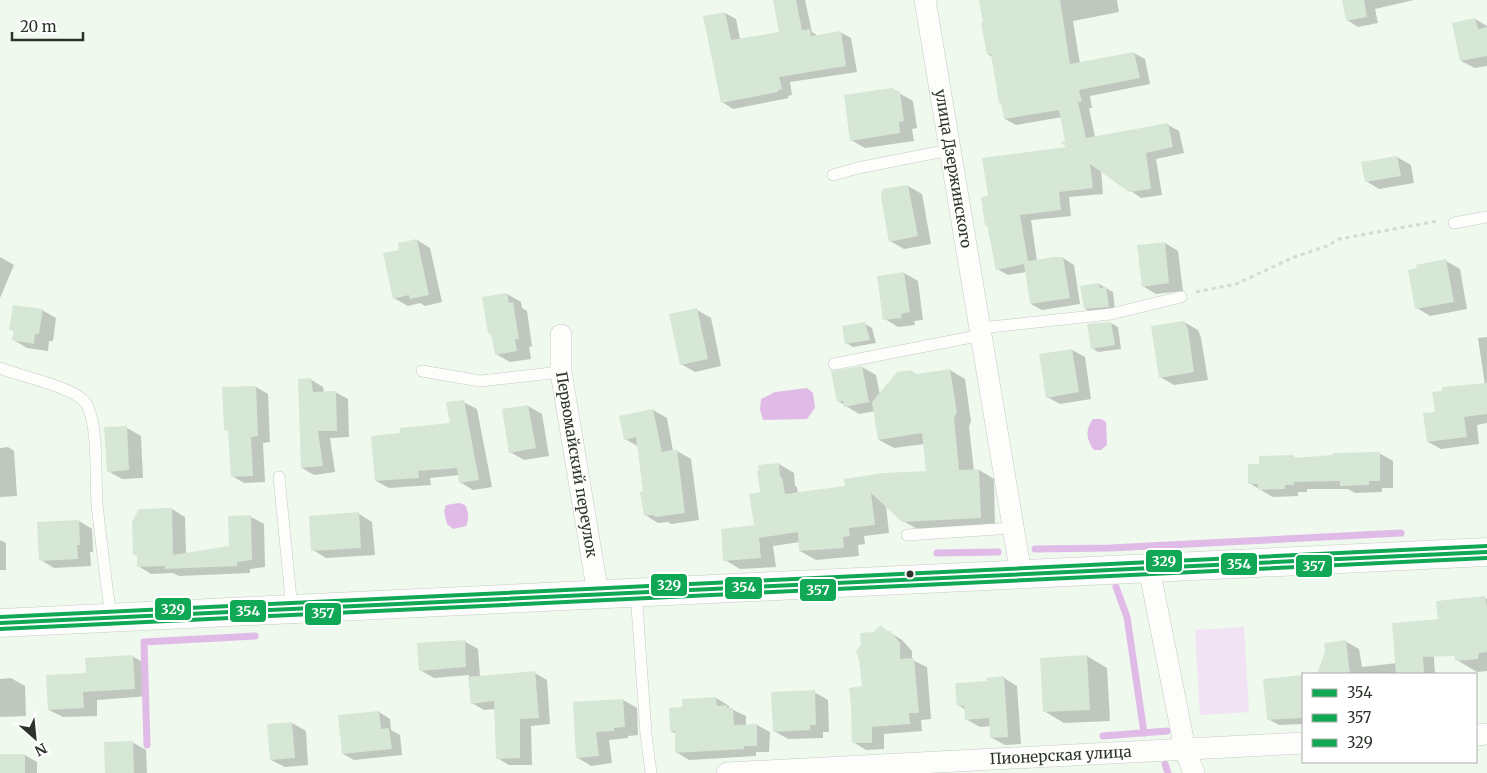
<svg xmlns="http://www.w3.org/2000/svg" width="1487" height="773" font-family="Merriweather,serif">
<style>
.green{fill:#f1e2f4}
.water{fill:#e0bbe7}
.shadow{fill:#0003}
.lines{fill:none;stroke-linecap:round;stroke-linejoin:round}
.stream{stroke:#e0bbe7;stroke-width:7}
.building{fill:#d6e7d5}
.service-casing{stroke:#c4cbc3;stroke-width:12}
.minor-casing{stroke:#c4cbc3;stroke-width:22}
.tertiary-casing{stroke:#c4cbc3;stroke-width:29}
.path{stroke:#d6d9d5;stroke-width:3;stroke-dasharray:4 4;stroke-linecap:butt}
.service{stroke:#fdfefc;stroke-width:11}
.minor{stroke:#fdfefc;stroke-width:21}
.tertiary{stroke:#fdfefc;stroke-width:28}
.bus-1-casing{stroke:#fff;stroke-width:8}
.bus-2-casing{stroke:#fff;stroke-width:8}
.bus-3-casing{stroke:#fff;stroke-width:8}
.bus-1{stroke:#10a855;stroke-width:4}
.bus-2{stroke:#10a855;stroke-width:4}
.bus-3{stroke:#10a855;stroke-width:4}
.bus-dot{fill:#2c332b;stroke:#fff;stroke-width:2}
.labels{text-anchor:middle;stroke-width:4;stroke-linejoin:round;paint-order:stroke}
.street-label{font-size:15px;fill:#2c332b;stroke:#fff}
.line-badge{stroke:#fff;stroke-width:2}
.badge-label{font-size:14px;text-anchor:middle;font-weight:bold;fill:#fff}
</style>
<rect width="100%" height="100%" fill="#eff9ee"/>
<polygon class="green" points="1244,627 1249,712 1200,715 1195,630"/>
<g class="water">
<polygon points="807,388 813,393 815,408 807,419 763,420 760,410 761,399 775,392"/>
<path d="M 1093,419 L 1101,419 L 1106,422 L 1107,445 L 1101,450 L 1094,450 C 1086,440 1085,429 1093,419 Z"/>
<path d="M 459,503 L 465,505 C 469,513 469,518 466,526 L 453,529 L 447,524 L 444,511 L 446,505 Z"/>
</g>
<g class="shadow">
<polygon points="774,0 805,0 812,32 818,36 840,32 851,38 857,72 790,82 792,95 788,96 789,98 733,109 722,102 725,13 736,19 740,39 780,33"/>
<polygon points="980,0 1117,0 1119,12 1073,21 1080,64 1134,53 1145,59 1150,84 1090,96 1092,108 1089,108 1095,137 1168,125 1179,131 1184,153 1156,159 1162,195 1141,198 1101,170 1103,194 1069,197 1071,216 1031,220 1037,261 1063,258 1074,265 1080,304 1042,310 1031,304 1026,272 1008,275 997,269 988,226 986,225 990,198 1069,148 1067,142 1062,117 1016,125 1005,119 1003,104 1000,103 992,57 988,54"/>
<polygon points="1343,0 1414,0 1375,9 1378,23 1358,27 1347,20"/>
<polygon points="1475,19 1487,26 1487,66 1475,68 1461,61"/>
<polygon points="892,89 913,101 917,128 912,129 914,141 865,148 851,140"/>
<polygon points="1397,157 1411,165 1414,183 1379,189 1366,181"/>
<polygon points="908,186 922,194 931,244 904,249 890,241"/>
<polygon points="417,240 430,248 442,302 425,306 420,303 408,306 394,298 401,250"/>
<polygon points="1165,243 1178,251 1183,291 1156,294 1143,286"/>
<polygon points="0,257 14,265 0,298"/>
<polygon points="1446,261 1460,269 1467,309 1430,316 1417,308"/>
<polygon points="904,273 918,281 923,320 914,321 915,325 898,327 885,319 879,277"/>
<polygon points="1099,284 1113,292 1115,310 1092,312 1085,309"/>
<polygon points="507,294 521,302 522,308 527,311 532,346 529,347 531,359 510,362 496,354 493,335 489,333"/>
<polygon points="42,310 56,318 53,341 49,341 48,351 27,348 14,340 15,332 11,329"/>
<polygon points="697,310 711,318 721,366 695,372 681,364"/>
<polygon points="1184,322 1198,330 1201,338 1208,380 1174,385 1160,377"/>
<polygon points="1111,323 1118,327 1121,349 1098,352 1092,348"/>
<polygon points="865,324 872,328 876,343 853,347 846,343"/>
<polygon points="1487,337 1487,423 1477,425 1479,444 1441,449 1428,442 1436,413 1485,385 1478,338"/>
<polygon points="1072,350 1085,357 1091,399 1060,404 1047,397"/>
<polygon points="862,367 876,375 880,395 911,371 918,375 950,370 965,379 971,422 969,426 974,471 979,470 994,479 995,527 919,530 903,521 886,505 889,533 864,536 865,544 858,545 859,556 816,560 800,551 800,542 773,546 776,567 740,569 725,560 755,526 762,493 779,464 794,473 795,486 797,487 798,493 846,487 928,472 924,444 894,448 879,440 875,411 859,414 838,401"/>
<polygon points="310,379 323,387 324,392 335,392 348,399 349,437 330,438 335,472 314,475 302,468"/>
<polygon points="256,387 268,394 270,442 263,443 265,482 244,483 232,476 230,432 225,429"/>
<polygon points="463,402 477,409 492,487 473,490 460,482 459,475 430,478 431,485 389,488 376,481 402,434 451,424"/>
<polygon points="528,406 542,414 549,456 524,460 510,452"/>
<polygon points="653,410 667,418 673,451 677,451 691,459 699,520 671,524 668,522 658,523 645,515 644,492 639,447 625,439"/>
<polygon points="127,428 141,436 143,478 122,479 108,471"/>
<polygon points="8,447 14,451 17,496 0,497 0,448"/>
<polygon points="1379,453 1393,461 1393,488 1382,488 1382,492 1355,493 1348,489 1307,489 1307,492 1298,492 1298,496 1273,497 1249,483 1261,465 1293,456 1297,459"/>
<polygon points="172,509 185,517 186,554 230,547 251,517 264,524 265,567 250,569 250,573 179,576 173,573 151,574 138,566"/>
<polygon points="359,514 372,522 375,555 326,558 313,550"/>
<polygon points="79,521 92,529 93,552 90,552 91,566 54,568 41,560"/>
<polygon points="0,540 6,543 6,570 0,570"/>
<polygon points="1485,598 1487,599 1487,671 1477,672 1457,660"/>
<polygon points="881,627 902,640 912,651 912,660 927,667 931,719 921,720 922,731 884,734 884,749 866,750 853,742 873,633"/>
<polygon points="1432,628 1435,674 1339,674 1328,668 1345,641 1359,649 1362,667 1397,663"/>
<polygon points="464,641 478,649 480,677 535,673 547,680 550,724 531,726 532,765 509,765 497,758 496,709 484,710 472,703 469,675 434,678 420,670"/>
<polygon points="132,656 146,664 148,696 97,700 97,716 63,717 49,710 87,675"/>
<polygon points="1087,656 1107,668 1110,721 1064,723 1044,711"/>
<polygon points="1303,676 1303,724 1279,725 1268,719 1265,680"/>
<polygon points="11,678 25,686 26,716 0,717 0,679"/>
<polygon points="1004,678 1017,686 1021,744 1005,745 992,738 991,726 980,727 966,719 966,710 958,705 988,682"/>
<polygon points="814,692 828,700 829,732 823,732 823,738 788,739 774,731"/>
<polygon points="716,698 729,706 729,708 746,716 746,726 757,725 770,732 769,752 756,752 756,756 689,760 676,752 676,734 671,731 684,708"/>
<polygon points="623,700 637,708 638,735 628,736 628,738 609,740 612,763 591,766 578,758 574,703"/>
<polygon points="379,712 390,719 391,730 400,735 402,755 354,760 343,754"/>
<polygon points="292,723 306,731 308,765 285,767 271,760"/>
<polygon points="132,742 146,750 147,773 106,773"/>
<polygon points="0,755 25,755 37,762 37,773 0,773"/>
</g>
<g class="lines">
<g class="stream">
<polyline points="1035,549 1110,548 1401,533"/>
<polyline points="937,553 998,552"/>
<polyline points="1116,587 1127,617 1144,733"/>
<polyline points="1103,736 1167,731"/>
<polyline points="147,745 144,642 255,636"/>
<polyline points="1165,764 1168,773"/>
</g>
</g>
<g class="building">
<polygon points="773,0 796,0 802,30 810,29 811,36 841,31 846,66 779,77 782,89 778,90 778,92 721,103 703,16 725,12 731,40 779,32"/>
<polygon points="979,0 1060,0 1070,64 1134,52 1140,78 1079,90 1082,102 1078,102 1086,138 1168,123 1173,147 1146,153 1151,189 1129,192 1090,164 1093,188 1059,192 1061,210 1020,215 1028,261 1054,257 1063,257 1070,298 1030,304 1024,264 996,270 987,225 985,226 981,197 988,196 982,158 1066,147 1061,142 1065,141 1059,110 1004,119 1001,103 999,103 991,54 987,55 981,23 983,22"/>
<polygon points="1342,0 1364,0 1367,17 1346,21"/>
<polygon points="1475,18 1478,29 1487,27 1487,56 1460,61 1452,23"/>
<polygon points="892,88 900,92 904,121 899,122 900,133 850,141 844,95"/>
<polygon points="1397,156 1401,176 1365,182 1361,162"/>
<polygon points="908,185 918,236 889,242 881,197 882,189"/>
<polygon points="417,239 429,295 410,299 409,295 393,299 383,253 399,250 398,243"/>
<polygon points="1165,242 1169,283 1142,287 1137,245"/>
<polygon points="1446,259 1454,302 1415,309 1408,270 1417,268 1416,265"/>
<polygon points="904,272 910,312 901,314 902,318 883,320 877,276"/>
<polygon points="1099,283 1100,288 1106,287 1109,307 1084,309 1080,286"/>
<polygon points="507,293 509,303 513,302 519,339 515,339 517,351 495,355 491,333 488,333 482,297"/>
<polygon points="13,305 43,309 39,334 35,334 34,344 12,340 14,330 9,330"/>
<polygon points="697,308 708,359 680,365 669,314"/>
<polygon points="1184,321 1188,329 1194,372 1159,378 1151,326"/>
<polygon points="865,322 870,340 845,344 842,326"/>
<polygon points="1111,322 1115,345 1091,349 1087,324"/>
<polygon points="1072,349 1079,392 1046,398 1039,354"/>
<polygon points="862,366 869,402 844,407 843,401 837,402 831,371"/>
<polygon points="950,369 957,413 954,417 959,470 979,469 981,518 902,522 871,493 875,525 849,528 850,536 843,537 844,548 799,551 798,532 759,538 761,558 723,561 721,529 754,525 749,494 760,492 757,470 759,470 758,465 779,463 780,477 782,477 785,494 845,486 844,479 883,473 926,471 922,433 878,440 872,402 897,372 911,370 916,374"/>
<polygon points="311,378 313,392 336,391 337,431 318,431 323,466 301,468 298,379"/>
<polygon points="1487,383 1487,414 1464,417 1467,437 1427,442 1423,413 1435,412 1432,392 1442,391 1442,387"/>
<polygon points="256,386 258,436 251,437 253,476 231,477 228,430 224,430 222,387"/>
<polygon points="464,400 479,480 459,483 457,468 418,471 419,478 375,481 371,436 400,433 400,428 450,423 446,402"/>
<polygon points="528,405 536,448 509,453 502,409"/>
<polygon points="653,409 662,452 677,449 685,513 656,517 653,515 644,516 640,492 643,491 636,437 624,440 619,416"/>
<polygon points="127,426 129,470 107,472 104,427"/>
<polygon points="1380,452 1380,481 1369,481 1369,485 1340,486 1340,481 1294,482 1294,485 1285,485 1285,489 1258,490 1258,484 1248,484 1248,464 1259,464 1259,456 1294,455 1294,458 1333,455 1333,453"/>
<polygon points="172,508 173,555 229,546 228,516 251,515 252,560 237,562 237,566 165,569 165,566 137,567 137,556 133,555 132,522 139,509"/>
<polygon points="359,512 361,548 311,551 309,516"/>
<polygon points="79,520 80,545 77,545 78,559 39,561 37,522"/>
<polygon points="1485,596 1487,607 1487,652 1479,653 1478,659 1456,661 1454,656 1423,657 1424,674 1396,674 1392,623 1438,619 1436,601"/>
<polygon points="881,625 887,631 890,631 900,643 900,659 914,658 919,713 909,713 910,724 872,727 872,743 852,743 851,705 849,688 862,686 859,660 856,651 861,645 860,633 873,632"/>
<polygon points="465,640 466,667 419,671 417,643"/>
<polygon points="1346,640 1350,674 1317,674 1325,652 1324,643"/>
<polygon points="133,655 135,689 83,692 84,708 48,710 46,675 86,673 85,658"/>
<polygon points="1087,655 1090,710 1043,712 1040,658"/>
<polygon points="535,671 539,718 520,719 520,758 496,759 494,701 471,704 468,677"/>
<polygon points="1303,675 1303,718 1267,720 1263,679"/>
<polygon points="1004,676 1008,737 990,738 989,718 965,720 964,706 957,706 955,683 987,681 986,678"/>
<polygon points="815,690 816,725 810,725 810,730 773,732 771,692"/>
<polygon points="716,697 717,706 727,705 727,708 733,708 734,725 757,724 757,746 744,746 744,749 675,753 675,731 670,731 669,708 682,707 682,699"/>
<polygon points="623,699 625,727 614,728 614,731 596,732 599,756 576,758 573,702"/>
<polygon points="379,711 381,729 389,728 392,749 342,754 338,715"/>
<polygon points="292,722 295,758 270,760 267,724"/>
<polygon points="133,741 134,773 105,773 104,742"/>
<rect x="0" y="754" width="25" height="19"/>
</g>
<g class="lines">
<g class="service-casing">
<g id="service">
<polyline points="833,175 858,168 949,150"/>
<polyline points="1454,223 1487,217"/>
<polyline points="981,328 1111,314 1181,297"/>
<polyline points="834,364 982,335"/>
<path d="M 0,368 C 20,376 73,387 85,402 C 99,421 95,479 97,504 C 101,542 106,580 111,618"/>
<polyline points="422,371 480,381 561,372"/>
<polyline points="279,477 292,609"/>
<polyline points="907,535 1013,528"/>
<polyline points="636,592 646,734 651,773"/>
</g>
</g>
<g class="minor-casing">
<g id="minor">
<path id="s1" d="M 925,0 L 1021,574"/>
<path id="s2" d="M 561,335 L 561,372 L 598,594"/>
<polyline points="1149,568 1185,749 1194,773"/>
<polyline points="1476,735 1487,734"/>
<path id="s3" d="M 727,773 L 1303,743"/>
</g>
</g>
<g class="tertiary-casing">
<polyline id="tertiary" points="0,623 1487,552"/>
</g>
<polyline class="path" points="1196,292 1236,284 1292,258 1327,246 1339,239 1438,221"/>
<use href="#service" class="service"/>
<use href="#minor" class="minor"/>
<use href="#tertiary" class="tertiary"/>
<g class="bus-1-casing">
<polyline id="bus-1" points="0,623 1487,552"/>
</g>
<g class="bus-2-casing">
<polyline id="bus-2" points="0,629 1487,558"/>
</g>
<g class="bus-3-casing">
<polyline id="bus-3" points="0,617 1487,546"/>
</g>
<use href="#bus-1" class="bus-1"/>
<use href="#bus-2" class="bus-2"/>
<use href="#bus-3" class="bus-3"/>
</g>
<circle class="bus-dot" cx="910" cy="574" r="4.5"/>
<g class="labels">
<g class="street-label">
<text dy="5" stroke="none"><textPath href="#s1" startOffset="171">улица Дзержинского</textPath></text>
<text dy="5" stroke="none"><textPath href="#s2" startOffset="131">Первомайский переулок</textPath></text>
<text dy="5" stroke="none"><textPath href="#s3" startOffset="334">Пионерская улица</textPath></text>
</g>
</g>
<g class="line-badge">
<rect x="1145" y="549" width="38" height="24" rx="5" fill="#10a855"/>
<rect x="1220" y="552" width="38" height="24" rx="5" fill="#10a855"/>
<rect x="1295" y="554" width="38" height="24" rx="5" fill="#10a855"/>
<rect x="650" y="573" width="38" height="24" rx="5" fill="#10a855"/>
<rect x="724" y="576" width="39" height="24" rx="5" fill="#10a855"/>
<rect x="799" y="578" width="38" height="24" rx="5" fill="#10a855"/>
<rect x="154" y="597" width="38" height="24" rx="5" fill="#10a855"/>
<rect x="229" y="599" width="38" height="24" rx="5" fill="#10a855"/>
<rect x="304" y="602" width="38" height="24" rx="5" fill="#10a855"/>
</g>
<g class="badge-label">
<text x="1164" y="566">329</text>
<text x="1239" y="569">354</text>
<text x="1314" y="571">357</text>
<text x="669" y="590">329</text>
<text x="744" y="592">354</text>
<text x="818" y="595">357</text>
<text x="173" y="614">329</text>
<text x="248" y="616">354</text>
<text x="323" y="618">357</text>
</g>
<rect x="1302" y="673" width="175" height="90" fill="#ffffff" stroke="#abadaa"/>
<rect x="1312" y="689" width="25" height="8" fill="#10a855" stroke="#abadaa"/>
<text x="1347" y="698" font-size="15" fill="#2c332b">354</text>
<rect x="1312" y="714" width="25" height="8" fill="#10a855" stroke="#abadaa"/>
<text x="1347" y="723" font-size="15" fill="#2c332b">357</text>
<rect x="1312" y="739" width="25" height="8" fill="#10a855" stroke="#abadaa"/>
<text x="1347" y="748" font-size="15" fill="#2c332b">329</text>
<g transform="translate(35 738) rotate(153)" stroke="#ffffff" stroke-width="4" paint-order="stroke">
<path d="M0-4L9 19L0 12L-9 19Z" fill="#2c332b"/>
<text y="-8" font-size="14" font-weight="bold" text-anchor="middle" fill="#2c332b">N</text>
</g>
<path d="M12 32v8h71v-8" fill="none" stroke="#2c332b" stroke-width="2.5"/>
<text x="20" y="32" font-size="15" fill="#2c332b" stroke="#ffffff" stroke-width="4" paint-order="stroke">20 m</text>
</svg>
